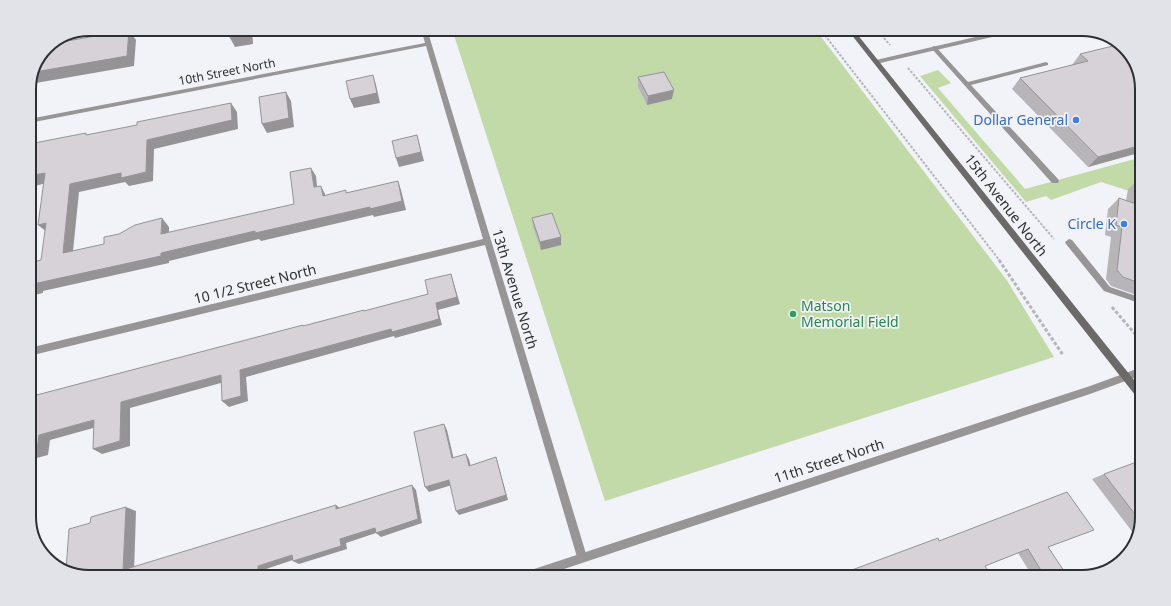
<svg xmlns="http://www.w3.org/2000/svg" width="1171" height="606" font-family="'Noto Sans',sans-serif">
<style>
.green{fill:#c1daa8}
.lines{fill:none;stroke-linecap:round;stroke-linejoin:round}
.path-far1{stroke:#b5b6b9;stroke-width:2;stroke-dasharray:2.5 1.5;stroke-linecap:butt}
.path{stroke:#b5b6b9;stroke-width:3;stroke-dasharray:3.5 2;stroke-linecap:butt}
.service{fill:#989596;fill-rule:evenodd}
.minor{fill:#989596;fill-rule:evenodd}
.tertiary{fill:#989596;fill-rule:evenodd}
.secondary{fill:#6c6969;fill-rule:evenodd}
.wall{fill:#b8b5b9}
.shaded-wall{fill:#969396}
.building{fill:#d6d2d7;stroke:#969396}
.shop-dot{fill:#3f7fe0;stroke:#f2f3f8;stroke-width:1.5}
.leisure-dot{fill:#2e9e5b;stroke:#f2f3f8;stroke-width:1.5}
.labels{text-anchor:middle;stroke-width:3.5;stroke-linejoin:round;paint-order:stroke}
.far-street-label{font-size:12px;fill:#2e2f30;stroke:#f2f3f8}
.shop-label{font-size:14px;fill:#366cbe;stroke:#f2f3f8;text-anchor:end}
.street-label{font-size:14px;fill:#2e2f30;stroke:#f2f3f8}
.leisure-label{font-size:14px;fill:#27864d;stroke:#f2f3f8;text-anchor:start}
.rim{fill:none;stroke:#2e2f30;stroke-width:2}
</style>
<rect width="100%" height="100%" fill="#f2f3f8"/>
<g class="green">
<polygon points="452,29 815,29 1006,279 1054,357 605,501"/>
<polygon points="938,70 951,83 938,88 1025,189 1142,157 1142,195 1101,182 1051,200 1046,196 1026,202 920,76"/>
</g>
<g class="lines">
<g class="path-far1">
<polyline points="820,29 1000,261"/>
<polyline points="876,29 890,45"/>
<polyline points="908,68 1054,239"/>
</g>
<g class="path">
<polyline points="999,260 1063,355"/>
<polyline points="1112,307 1142,342"/>
</g>
<g class="service">
<polygon points="934,46 936,47 968,82 1046,62 1048,63 1048,65 971,85 1058,179 1059,181 1058,183 1052,183 932,49 932,47"/>
<polygon points="1069,239 1072,240 1110,287 1142,298 1142,304 1104,291 1066,244 1065,242"/>
</g>
<g class="minor">
<polygon points="421,29 427,29 587,557 585,560 582,562 579,560 577,557 485,245 29,356 29,348 483,239 426,46 29,123 29,119 425,43"/>
<polygon points="1010,29 1021,29 1018,31 876,64 873,62 876,60"/>
</g>
<polygon class="tertiary" points="1142,367 1142,375 1090,394 540,577 520,577 521,573 525,572 1090,386"/>
<polygon class="secondary" points="847,29 853,29 1142,390 1142,401 1139,400"/>
</g>
<g class="wall">
<polygon points="1080,54 1142,86 1142,152 1088,167 1012,89 1020,78 1072,65"/>
<polygon points="638,77 672,99 647,105 638,87"/>
<polygon points="1139,179 1142,180 1142,297 1111,286 1106,279 1111,237 1105,235 1108,209 1119,198 1126,201 1128,189"/>
<polygon points="532,218 561,237 561,245 541,250 533,227"/>
<polygon points="1104,474 1142,517 1137,538 1092,479"/>
<polygon points="939,541 1048,547 1068,577 1033,577 1018,553 985,566 988,577 961,577"/>
</g>
<g class="shaded-wall">
<polygon points="248,29 252,29 253,44 235,47 230,38"/>
<polygon points="129,30 136,40 134,66 30,84 35,72"/>
<polygon points="373,75 376,85 380,103 354,108 350,99"/>
<polygon points="674,90 672,99 647,105 648,96"/>
<polygon points="286,92 291,101 294,127 267,133 262,124"/>
<polygon points="231,103 237,112 238,129 154,149 153,181 129,186 125,182 79,192 72,261 63,253 70,184 147,140"/>
<polygon points="417,135 424,161 399,167 396,158"/>
<polygon points="1142,145 1142,152 1088,167 1098,157"/>
<polygon points="311,168 316,176 318,196 314,187"/>
<polygon points="45,173 54,181 35,186 29,180 29,176"/>
<polygon points="398,181 401,190 406,210 374,217 373,215 261,241 259,239 169,261 169,263 43,291 43,293 29,296 29,286 33,284 161,253"/>
<polygon points="321,186 325,194 327,204 323,196"/>
<polygon points="162,218 169,227 169,242 161,234"/>
<polygon points="46,223 48,233 38,225"/>
<polygon points="561,237 561,245 541,250 540,242"/>
<polygon points="451,274 460,304 438,310 442,325 395,338 394,336 246,377 248,401 229,407 222,401 240,370 436,303"/>
<polygon points="221,375 228,381 130,408 130,446 102,454 93,449 121,402"/>
<polygon points="94,420 104,425 50,440 48,455 29,460 29,452 39,435"/>
<polygon points="444,424 447,430 455,464 452,458"/>
<polygon points="466,454 469,459 472,471 469,466"/>
<polygon points="496,457 508,500 459,515 456,511"/>
<polygon points="449,480 452,485 429,492 425,487"/>
<polygon points="412,485 416,490 422,523 381,537 376,533 346,543 347,549 299,564 293,561"/>
<polygon points="336,505 341,509 336,509"/>
<polygon points="126,507 136,511 134,573 123,570"/>
<polygon points="292,555 299,558 266,569 266,575 260,577 242,577 258,566"/>
</g>
<g class="building">
<polygon points="230,29 248,29 249,35 230,38"/>
<polygon points="129,30 127,56 35,72 47,47 56,43"/>
<polygon points="1117,45 1133,59 1142,86 1142,145 1098,157 1020,78 1088,61 1080,54"/>
<polygon points="664,72 674,90 648,96 638,77"/>
<polygon points="373,75 377,93 350,99 346,81"/>
<polygon points="286,92 289,118 262,124 259,97"/>
<polygon points="231,103 232,120 147,140 146,172 121,178 121,173 70,184 63,253 104,244 104,237 119,234 135,225 162,218 161,234 294,204 290,172 311,168 314,187 321,186 323,196 346,190 346,193 398,181 402,201 370,209 370,207 255,233 255,231 161,253 161,256 33,284 33,285 29,286 29,263 41,260 46,223 38,225 45,173 29,176 29,144 86,133 86,135 137,125 137,122"/>
<polygon points="417,135 421,152 396,158 392,141"/>
<polygon points="1139,179 1142,180 1142,284 1123,277 1117,270 1122,227 1116,225 1119,198 1136,204"/>
<polygon points="552,213 561,237 540,242 532,218"/>
<polygon points="451,274 457,297 436,303 439,319 392,332 391,329 240,370 241,396 222,401 221,375 121,402 120,441 93,449 94,420 39,435 37,450 29,452 29,397 303,325 303,326 364,310 364,311 428,294 425,280"/>
<polygon points="444,424 452,458 466,454 469,466 496,457 506,495 456,511 449,480 425,487 414,432"/>
<polygon points="1142,460 1142,517 1141,522 1104,474"/>
<polygon points="412,485 418,519 376,533 375,528 340,539 341,546 293,561 292,555 258,566 258,572 242,577 89,577 63,571 66,570 69,529 90,523 91,517 126,507 123,570 336,505 336,509"/>
<polygon points="1067,492 1094,530 1048,547 1068,577 1045,577 1028,549 985,566 992,576 988,577 971,577 968,571 952,577 833,577 938,538 939,541"/>
</g>
<g class="shop-dot">
<circle cx="1076" cy="120" r="4"/>
<circle cx="1124" cy="224" r="4"/>
</g>
<circle class="leisure-dot" cx="793" cy="314" r="4"/>
<g class="labels">
<g class="far-street-label">
<text transform="translate(227 72) rotate(-11)" y="4">10th Street North</text>
</g>
<g class="shop-label">
<text x="1068" y="125">Dollar General</text>
<text x="1116" y="229">Circle K</text>
</g>
<g class="street-label">
<text transform="translate(1006 205) rotate(52)" y="5">15th Avenue North</text>
<text transform="translate(255 284) rotate(-14)" y="5">10 1/2 Street North</text>
<text transform="translate(515 289) rotate(73)" y="5">13th Avenue North</text>
<text transform="translate(829 461) rotate(-18)" y="5">11th Street North</text>
</g>
<g class="leisure-label">
<text x="801" y="311">Matson<tspan x="801" dy="16">Memorial Field</tspan></text>
</g>
</g>
<path d="M0 0H1171V606H0ZM89 36H1082A53 53 0 0 1 1135 89V517A53 53 0 0 1 1082 570H89A53 53 0 0 1 36 517V89A53 53 0 0 1 89 36Z" fill="#e2e3e8" fill-rule="evenodd"/>
<path class="rim" d="M89 36H1082A53 53 0 0 1 1135 89V517A53 53 0 0 1 1082 570H89A53 53 0 0 1 36 517V89A53 53 0 0 1 89 36Z"/>
</svg>
